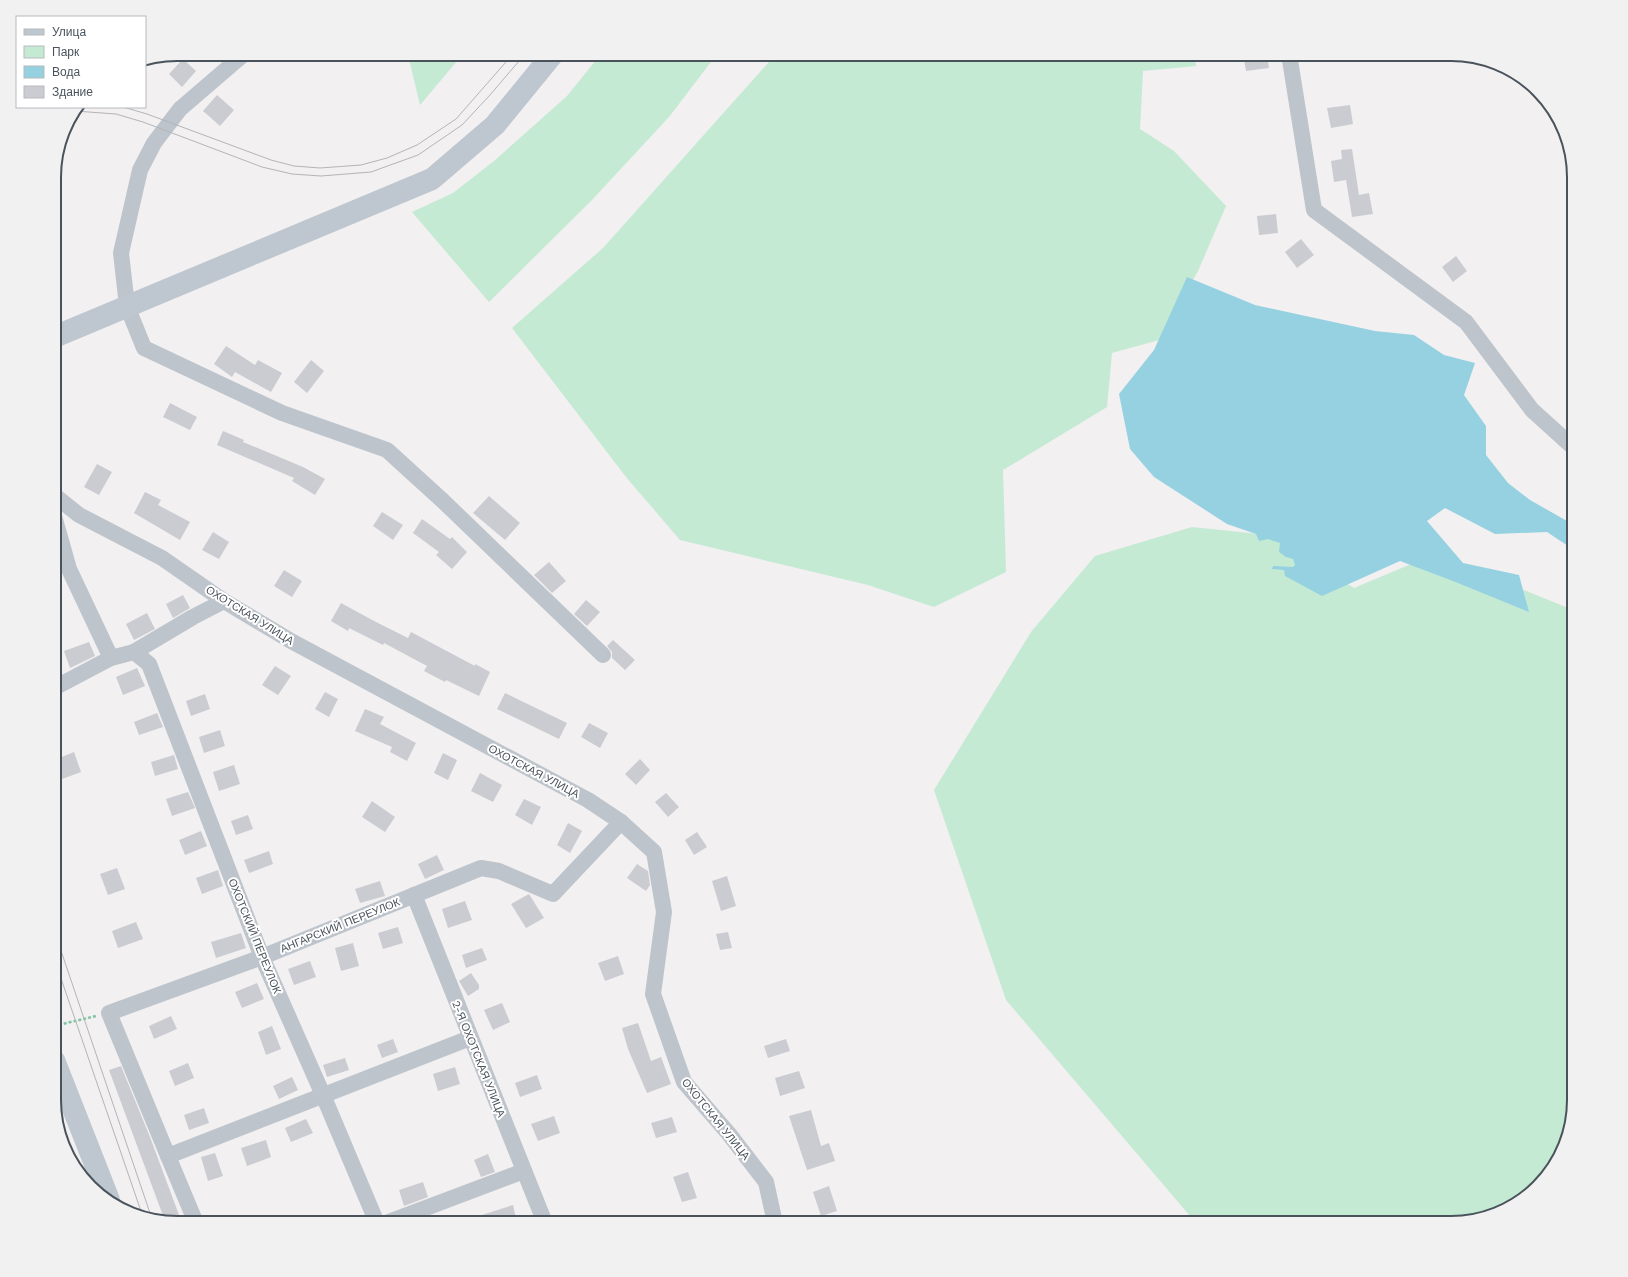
<svg xmlns="http://www.w3.org/2000/svg" width="1628" height="1277" font-family="'Work Sans',sans-serif">
<style>
.green{fill:#c4ead4}
.water{fill:#96d1e2}
.building{fill:#cbccd2}
.lines{fill:none;stroke-linecap:round;stroke-linejoin:round}
.path{stroke:#80c4a4;stroke-width:2.5;stroke-dasharray:3 2;stroke-linecap:butt}
.minor{stroke:#bdc4cb;stroke-width:16}
.secondary{stroke:#bec6cf;stroke-width:22}
.tram{stroke:#b3b5b9;stroke-width:1}
.labels{text-anchor:middle;stroke-width:4;stroke-linejoin:round;paint-order:stroke}
.street-label{font-size:11px;fill:#4a535b;stroke:#fff}
.rim{fill:none;stroke:#4a535b;stroke-width:2}
</style>
<rect width="100%" height="100%" fill="#f2f0f0"/>
<g class="green">
<polygon points="414,54 463,54 420,105 409,59"/>
<polygon points="601,54 717,54 669,117 591,201 489,302 412,212 453,193 494,161 567,96"/>
<polygon points="776,54 1194,54 1196,66 1143,71 1140,129 1174,151 1226,206 1198,271 1159,340 1112,353 1107,407 1003,470 1006,572 934,607 868,585 680,540 626,477 512,328 603,248"/>
<polygon points="1192,527 1269,535 1354,588 1435,554 1573,610 1574,1101 1565,1147 1544,1181 1505,1210 1452,1223 1196,1223 1006,1000 934,790 1031,632 1095,556"/>
</g>
<polygon class="water" points="1187,277 1255,305 1375,331 1414,335 1444,355 1475,363 1464,395 1486,426 1486,455 1508,483 1530,500 1574,525 1574,550 1547,532 1495,534 1445,508 1427,521 1463,563 1519,575 1529,612 1453,581 1400,561 1322,596 1285,576 1284,570 1272,569 1273,566 1293,567 1295,565 1293,559 1286,557 1279,552 1280,543 1268,539 1259,541 1256,534 1227,524 1154,477 1130,449 1119,394 1154,350"/>
<g class="building">
<polygon points="1243,54 1267,54 1269,68 1246,71"/>
<polygon points="183,59 196,71 182,87 169,74"/>
<polygon points="217,95 234,110 220,126 203,111"/>
<polygon points="1350,105 1353,124 1331,128 1327,108"/>
<polygon points="1352,149 1359,195 1369,193 1373,214 1352,217 1346,180 1334,182 1331,161 1342,159 1341,150"/>
<polygon points="1276,214 1278,233 1259,235 1257,216"/>
<polygon points="1301,239 1314,255 1297,268 1285,252"/>
<polygon points="1456,256 1467,271 1453,282 1442,267"/>
<polygon points="226,346 255,365 258,360 282,373 271,392 235,372 232,377 214,364"/>
<polygon points="311,360 324,371 307,393 294,382"/>
<polygon points="170,403 197,417 190,430 163,417"/>
<polygon points="223,431 244,440 243,442 303,467 325,479 315,495 292,481 294,478 217,445"/>
<polygon points="97,464 112,472 99,495 84,487"/>
<polygon points="145,492 161,500 158,505 190,522 180,540 134,513"/>
<polygon points="489,496 520,523 505,540 473,513"/>
<polygon points="382,512 403,525 393,540 373,526"/>
<polygon points="422,519 450,539 452,537 467,552 452,569 436,555 439,552 413,533"/>
<polygon points="213,532 229,542 219,559 202,550"/>
<polygon points="549,562 566,581 552,593 534,575"/>
<polygon points="284,570 302,581 292,597 274,586"/>
<polygon points="183,595 190,608 173,618 166,604"/>
<polygon points="586,600 600,612 587,626 574,614"/>
<polygon points="341,603 374,621 408,638 411,632 475,666 475,664 490,672 479,696 446,680 445,682 424,671 427,666 384,643 383,645 349,628 348,631 331,621"/>
<polygon points="147,613 155,629 134,640 126,624"/>
<polygon points="613,640 635,660 625,670 612,658 612,652 607,646"/>
<polygon points="89,642 95,656 70,668 64,651"/>
<polygon points="275,666 291,676 278,695 262,685"/>
<polygon points="137,668 145,686 123,695 116,677"/>
<polygon points="325,692 338,699 329,717 315,709"/>
<polygon points="505,693 567,723 559,739 497,709"/>
<polygon points="205,694 210,709 191,716 186,701"/>
<polygon points="365,709 384,717 380,724 416,743 407,761 390,752 392,747 355,731"/>
<polygon points="157,713 163,727 139,735 134,722"/>
<polygon points="589,723 608,733 600,748 581,737"/>
<polygon points="220,730 225,746 204,753 199,737"/>
<polygon points="74,752 81,772 54,782 54,760"/>
<polygon points="443,753 457,760 448,780 434,773"/>
<polygon points="174,755 178,769 155,776 151,762"/>
<polygon points="640,759 650,770 636,785 625,774"/>
<polygon points="234,765 240,784 219,791 213,772"/>
<polygon points="480,773 502,785 493,802 471,791"/>
<polygon points="188,792 195,808 172,816 166,799"/>
<polygon points="666,793 679,807 668,817 655,802"/>
<polygon points="524,799 541,807 532,825 515,815"/>
<polygon points="372,801 395,817 385,832 362,817"/>
<polygon points="248,815 253,829 236,835 231,821"/>
<polygon points="568,823 582,831 570,853 557,845"/>
<polygon points="201,831 207,846 185,855 179,840"/>
<polygon points="697,832 707,847 694,855 685,840"/>
<polygon points="269,851 273,864 249,873 244,860"/>
<polygon points="437,855 444,870 425,879 418,864"/>
<polygon points="637,864 648,871 650,885 646,891 627,878"/>
<polygon points="117,868 125,889 108,895 100,874"/>
<polygon points="218,870 223,886 202,894 196,878"/>
<polygon points="727,876 736,906 721,911 712,881"/>
<polygon points="380,881 385,896 360,903 355,889"/>
<polygon points="529,894 544,918 526,928 511,904"/>
<polygon points="465,901 472,920 448,928 442,909"/>
<polygon points="136,922 143,939 118,948 112,931"/>
<polygon points="398,927 403,943 383,949 378,933"/>
<polygon points="728,932 732,948 720,950 716,934"/>
<polygon points="241,933 246,948 216,958 211,942"/>
<polygon points="353,943 359,966 341,971 335,948"/>
<polygon points="482,948 487,960 466,968 462,955"/>
<polygon points="618,956 624,974 605,981 598,963"/>
<polygon points="310,961 316,977 294,985 288,969"/>
<polygon points="471,973 479,985 479,989 468,996 459,981"/>
<polygon points="257,983 264,999 242,1008 235,992"/>
<polygon points="502,1003 510,1022 493,1030 484,1010"/>
<polygon points="171,1016 177,1029 154,1039 149,1026"/>
<polygon points="638,1023 651,1061 661,1057 671,1084 647,1093 628,1049 622,1028"/>
<polygon points="272,1026 281,1049 266,1055 258,1032"/>
<polygon points="393,1039 398,1052 382,1058 377,1045"/>
<polygon points="786,1039 790,1051 768,1058 764,1046"/>
<polygon points="345,1058 349,1070 327,1077 323,1065"/>
<polygon points="188,1063 194,1078 175,1086 169,1071"/>
<polygon points="121,1066 150,1137 182,1223 165,1221 109,1070"/>
<polygon points="455,1067 460,1084 438,1091 433,1074"/>
<polygon points="799,1071 805,1088 780,1096 775,1078"/>
<polygon points="537,1075 542,1089 520,1097 515,1083"/>
<polygon points="292,1077 298,1090 279,1099 273,1086"/>
<polygon points="204,1108 209,1123 189,1130 184,1115"/>
<polygon points="811,1110 821,1146 829,1143 835,1161 807,1170 789,1116"/>
<polygon points="554,1116 560,1133 538,1141 531,1124"/>
<polygon points="672,1117 677,1132 656,1138 651,1123"/>
<polygon points="306,1119 313,1133 291,1142 285,1128"/>
<polygon points="266,1140 271,1157 247,1166 241,1148"/>
<polygon points="215,1153 223,1176 208,1181 201,1157"/>
<polygon points="488,1154 495,1172 481,1177 474,1160"/>
<polygon points="688,1172 697,1198 682,1202 673,1177"/>
<polygon points="423,1182 428,1197 404,1206 399,1190"/>
<polygon points="829,1186 837,1211 821,1216 813,1192"/>
<polygon points="513,1205 517,1223 463,1223 463,1221"/>
</g>
<g class="lines">
<polyline class="path" points="54,1026 96,1016"/>
<g class="minor">
<polyline points="244,54 180,109 154,143 140,170 121,253 127,306 144,348 282,413 387,450 443,501 603,655"/>
<polyline points="1289,54 1314,210 1466,322 1532,410 1574,448"/>
<polyline points="54,495 79,515 162,558 224,601 291,641 588,800 621,822 654,852 664,912 653,994 684,1082 729,1134 766,1182 775,1223"/>
<polyline points="54,516 69,569 111,658 134,652 193,617 224,601"/>
<polyline points="134,652 149,664 262,957 323,1095 377,1223"/>
<polyline points="54,688 111,658"/>
<polyline points="414,895 545,1223"/>
<polyline points="168,1156 109,1013 262,957 481,868 499,871 553,894 621,822"/>
<polyline points="196,1223 168,1156 470,1038"/>
<polyline points="386,1223 524,1171"/>
</g>
<g class="secondary">
<polyline points="54,337 432,179 495,125 553,54"/>
<polyline points="54,1060 109,1200"/>
</g>
<g class="tram">
<polyline points="123,107 147,114 271,160 294,166 320,168 361,165 387,158 417,145 456,119 513,54"/>
<polyline points="75,111 116,114 143,122 262,167 292,174 321,176 371,172 418,155 462,125 490,95 525,54"/>
<polyline points="54,930 152,1219"/>
<polyline points="54,958 143,1217"/>
</g>
</g>
<g class="labels">
<g class="street-label">
<text transform="translate(250 615) rotate(32)" y="4">ОХОТСКАЯ УЛИЦА</text>
<text transform="translate(534 771) rotate(28)" y="4">ОХОТСКАЯ УЛИЦА</text>
<text transform="translate(340 925) rotate(-22)" y="4">АНГАРСКИЙ ПЕРЕУЛОК</text>
<text transform="translate(255 936) rotate(68)" y="4">ОХОТСКИЙ ПЕРЕУЛОК</text>
<text transform="translate(479 1059) rotate(68)" y="4">2-Я ОХОТСКАЯ УЛИЦА</text>
<text transform="translate(716 1119) rotate(51)" y="4">ОХОТСКАЯ УЛИЦА</text>
</g>
</g>
<path d="M0 0H1628V1277H0ZM177 61H1451A116 116 0 0 1 1567 177V1100A116 116 0 0 1 1451 1216H177A116 116 0 0 1 61 1100V177A116 116 0 0 1 177 61Z" fill="#f1f1f2" fill-rule="evenodd"/>
<path class="rim" d="M177 61H1451A116 116 0 0 1 1567 177V1100A116 116 0 0 1 1451 1216H177A116 116 0 0 1 61 1100V177A116 116 0 0 1 177 61Z"/>
<rect x="16" y="16" width="130" height="92" fill="#ffffff" stroke="#b7babd"/>
<rect x="24" y="29" width="20" height="6" fill="#bec6cf" stroke="#b7babd"/>
<text x="52" y="36" font-size="12" fill="#4a535b">Улица</text>
<rect x="24" y="46" width="20" height="12" fill="#c4ead4" stroke="#b7babd"/>
<text x="52" y="56" font-size="12" fill="#4a535b">Парк</text>
<rect x="24" y="66" width="20" height="12" fill="#96d1e2" stroke="#b7babd"/>
<text x="52" y="76" font-size="12" fill="#4a535b">Вода</text>
<rect x="24" y="86" width="20" height="12" fill="#cbccd2" stroke="#b7babd"/>
<text x="52" y="96" font-size="12" fill="#4a535b">Здание</text>
</svg>
